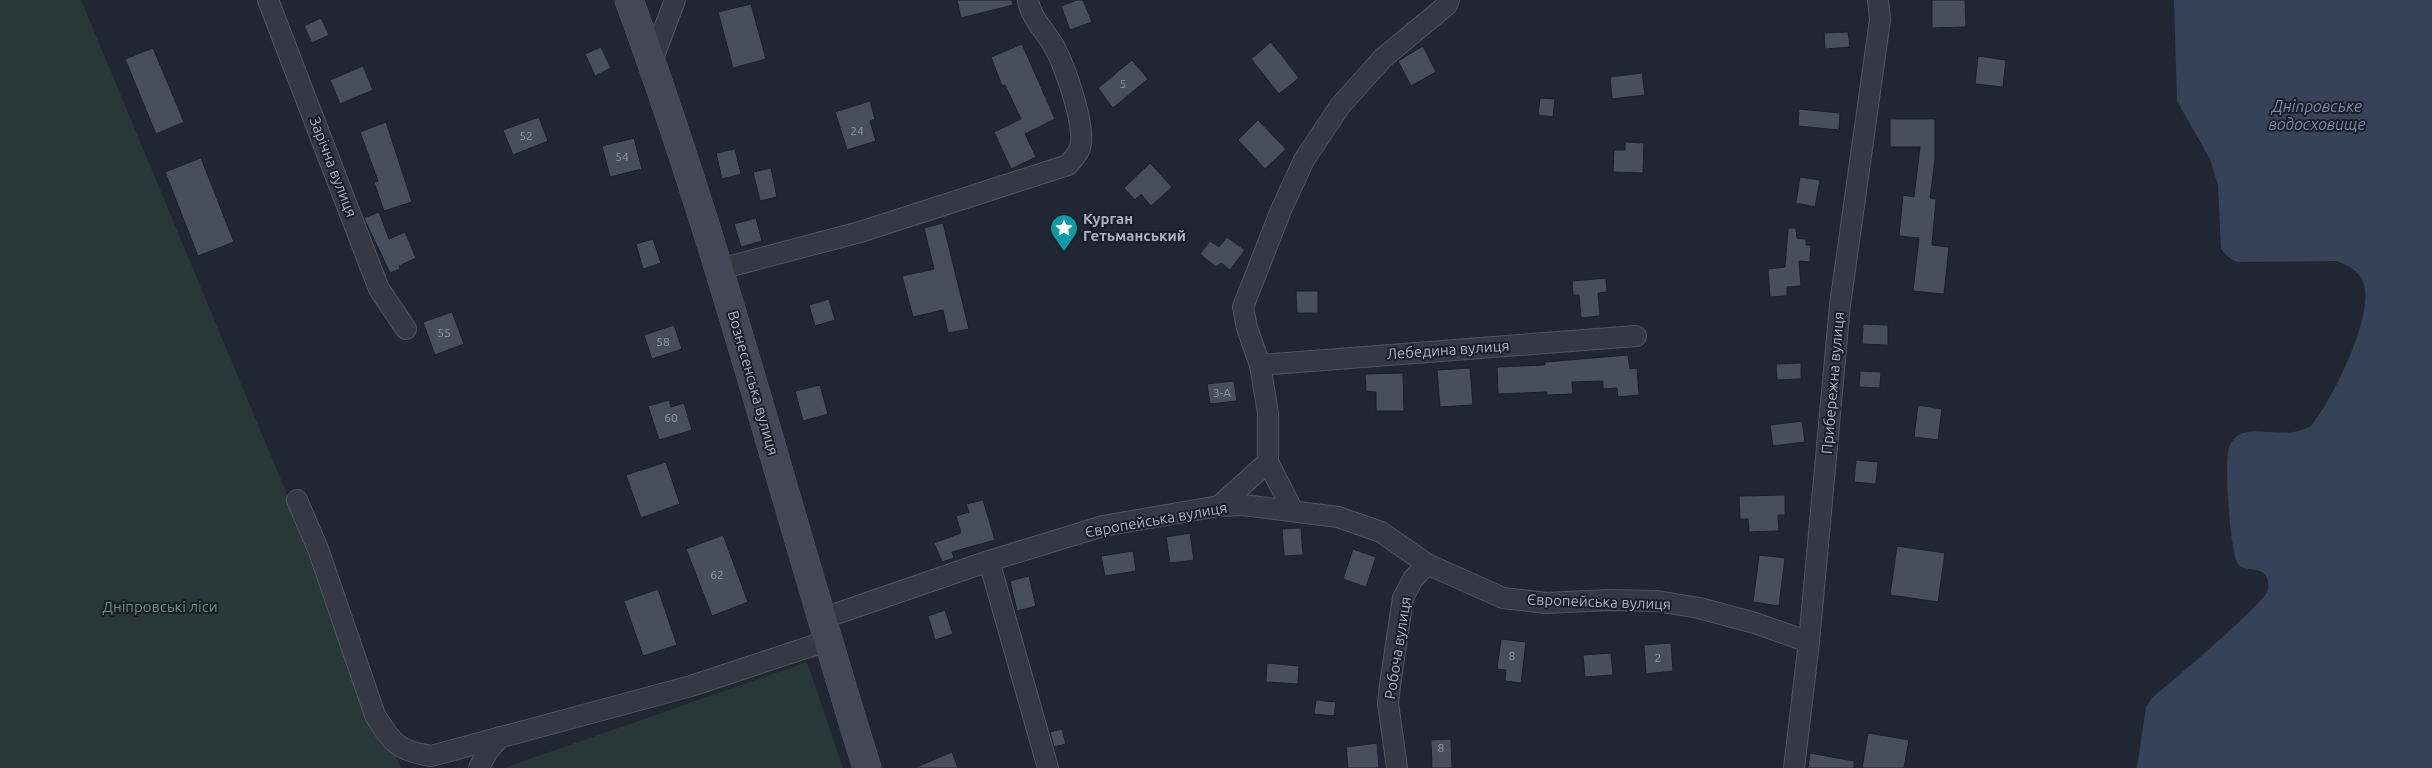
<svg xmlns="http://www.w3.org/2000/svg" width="2432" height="768" font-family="Ubuntu,sans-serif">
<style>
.green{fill:#283839}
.water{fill:#364258}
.building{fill:#474e5c;stroke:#1b202a}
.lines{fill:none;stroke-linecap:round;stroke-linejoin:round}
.minor-casing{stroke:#515661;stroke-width:22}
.secondary-casing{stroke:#515661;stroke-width:29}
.minor{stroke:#343943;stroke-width:20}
.secondary{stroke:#424856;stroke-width:28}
.labels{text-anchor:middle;stroke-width:4;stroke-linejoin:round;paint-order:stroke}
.number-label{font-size:12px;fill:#949aa7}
.street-label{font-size:15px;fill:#aeb3c0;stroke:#191e28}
.poi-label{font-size:15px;font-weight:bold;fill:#aeb3c0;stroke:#191e28;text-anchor:start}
.park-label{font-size:15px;fill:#688e74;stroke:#191e28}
.water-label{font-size:16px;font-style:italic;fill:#7989a6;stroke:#191e28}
</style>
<rect width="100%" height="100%" fill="#212732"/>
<g class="green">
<polygon points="0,0 81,0 401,768 0,768"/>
<polygon points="807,662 843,768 504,768"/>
</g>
<path class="water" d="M 2174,0 L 2432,0 L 2432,768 L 2137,768 L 2146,707 L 2152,698 C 2168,685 2266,602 2268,590 C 2271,562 2246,574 2238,564 C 2230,554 2225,466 2228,452 C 2229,445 2232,440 2237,436 C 2254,424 2287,441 2311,426 C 2332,400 2376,314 2363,281 C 2358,270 2347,265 2336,261 L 2237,262 L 2228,257 L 2221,249 L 2218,185 L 2210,159 L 2177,101 Z"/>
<g class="building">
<polygon points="957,0 1012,0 1013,5 961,18"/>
<polygon points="1077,0 1083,0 1092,22 1070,30 1061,6"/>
<polygon points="1932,0 1965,0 1966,27 1932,28"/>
<polygon points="751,4 766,59 733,68 718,12"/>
<polygon points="321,18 329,35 312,43 304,26"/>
<polygon points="1848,32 1850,47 1825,49 1824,33"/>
<polygon points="1271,42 1299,78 1279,94 1251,59"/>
<polygon points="1022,44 1055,119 1025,134 1036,157 1011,169 994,132 1021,119 1005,85 1002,86 991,57"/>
<polygon points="1423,46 1436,72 1411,86 1398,61"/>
<polygon points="601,47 611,68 595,76 585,54"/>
<polygon points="153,48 184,122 156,134 125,59"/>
<polygon points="1978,56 2006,60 2003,87 1975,84"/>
<polygon points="1132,60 1148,79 1113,108 1098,88"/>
<polygon points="363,66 373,90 340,104 330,80"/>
<polygon points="1642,73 1645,95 1612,99 1610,77"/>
<polygon points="1540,98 1555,99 1553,117 1538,115"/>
<polygon points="870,101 875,119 870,121 876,141 847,150 835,112"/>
<polygon points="1799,109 1840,113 1839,130 1798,126"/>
<polygon points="539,117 548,141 513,155 503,130"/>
<polygon points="1890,119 1935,119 1935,160 1930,198 1936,199 1932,245 1949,247 1944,294 1913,291 1919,238 1899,236 1903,195 1914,197 1920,147 1890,147"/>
<polygon points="1258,120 1286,149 1265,169 1238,140"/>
<polygon points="386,122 412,202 384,211 374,182 378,181 360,132"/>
<polygon points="634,138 642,169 610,177 602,146"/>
<polygon points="1625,142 1644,143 1643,173 1613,172 1614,150 1625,150"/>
<polygon points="735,149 741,174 722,179 716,153"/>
<polygon points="201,158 234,242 198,256 165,172"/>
<polygon points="1150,163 1172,187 1151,206 1141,194 1135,200 1124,188"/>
<polygon points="771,168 777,197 760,201 753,172"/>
<polygon points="1800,177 1820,180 1815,207 1796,203"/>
<polygon points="379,212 389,239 405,232 416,258 399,266 400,269 390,273 364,218"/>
<polygon points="756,218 762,241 741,247 734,224"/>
<polygon points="943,223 969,329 948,333 943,310 913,317 902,276 934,269 924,228"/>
<polygon points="1788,228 1796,228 1797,238 1806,239 1806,245 1811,245 1810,262 1799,261 1801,286 1787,287 1787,296 1770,297 1768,269 1785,267"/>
<polygon points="1227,237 1245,250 1230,270 1221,263 1216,267 1200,254 1210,241 1219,247"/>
<polygon points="653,239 661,263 643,269 636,244"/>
<polygon points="1606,278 1607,292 1598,293 1600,316 1581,318 1579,295 1573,295 1572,281"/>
<polygon points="1296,291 1318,291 1318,313 1297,313"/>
<polygon points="829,299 835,320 815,326 809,305"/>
<polygon points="452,312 464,344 435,355 423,322"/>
<polygon points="1863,324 1888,325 1888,345 1862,344"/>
<polygon points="674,325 682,349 652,359 644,335"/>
<polygon points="1628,355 1630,369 1637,368 1639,395 1618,397 1617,388 1603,389 1603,381 1572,382 1573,394 1547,395 1547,392 1498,394 1497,367 1545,365 1545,362"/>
<polygon points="1801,363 1801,379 1777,380 1776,364"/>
<polygon points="1470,368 1473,405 1440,407 1437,370"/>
<polygon points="1860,371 1881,372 1880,388 1859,387"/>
<polygon points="1403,373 1404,411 1376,411 1376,392 1366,391 1365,374"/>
<polygon points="1234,381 1237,401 1210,404 1207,384"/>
<polygon points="820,385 828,414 803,421 795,391"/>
<polygon points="669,400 671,407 684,403 692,430 659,440 648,406"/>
<polygon points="1918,405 1942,409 1938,440 1914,437"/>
<polygon points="1802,421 1805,442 1773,446 1770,425"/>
<polygon points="1856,460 1878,462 1876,484 1854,482"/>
<polygon points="666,462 680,504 641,518 626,475"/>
<polygon points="1785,495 1785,515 1778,515 1779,531 1749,532 1748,519 1740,519 1739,496"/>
<polygon points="983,500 995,540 952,552 954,558 942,562 934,543 961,533 956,516 969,512 966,504"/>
<polygon points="1301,528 1303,555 1284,556 1282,529"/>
<polygon points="1190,533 1194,560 1170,563 1166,537"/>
<polygon points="723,535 748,602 712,616 686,549"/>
<polygon points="1897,546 1945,553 1938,602 1890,595"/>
<polygon points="1353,549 1376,557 1366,587 1343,579"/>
<polygon points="1133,551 1136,571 1105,576 1101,556"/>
<polygon points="1759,555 1785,558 1779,606 1753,602"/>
<polygon points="1029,576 1036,606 1017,611 1010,581"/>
<polygon points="658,589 677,645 643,656 624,601"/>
<polygon points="945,610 953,634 935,640 928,616"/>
<polygon points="1501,639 1526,642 1521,683 1505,681 1506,670 1497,669"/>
<polygon points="1671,643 1673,671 1646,674 1644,645"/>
<polygon points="1611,653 1613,675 1585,677 1583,655"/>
<polygon points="1267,663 1299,666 1298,684 1266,682"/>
<polygon points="1316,700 1336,702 1334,716 1314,714"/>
<polygon points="1062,729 1066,744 1054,747 1050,732"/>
<polygon points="1868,733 1909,740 1904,768 1862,768"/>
<polygon points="1451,739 1452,768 1432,768 1431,740"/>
<polygon points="1377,743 1379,768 1348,768 1346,747"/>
<polygon points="952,752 958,768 914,768"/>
<polygon points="1810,753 1854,761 1854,768 1808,768"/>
</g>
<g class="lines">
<g class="minor-casing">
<g id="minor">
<polyline points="268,0 379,289 406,329"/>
<polyline points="652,61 675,0"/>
<path d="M 720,269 L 860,232 L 1068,165 C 1074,158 1081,151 1081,142 C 1083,119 1066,70 1056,50 C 1047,32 1031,19 1028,0"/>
<polyline points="1260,365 1636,336"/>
<path d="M 297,500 L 318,549 L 375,715 C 392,743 398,751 431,756 L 691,686 L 827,641"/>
<polyline points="1219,506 1268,462"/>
<polyline points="1293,511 1268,462 1268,413 1260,365 1247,328 1243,307 1281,210 1304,160 1340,106 1383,58 1447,5 1449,0"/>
<polyline points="989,561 1048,768"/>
<polyline points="821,619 989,561 1103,526 1219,506 1243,505 1338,517 1381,532 1427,564 1503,598 1546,603 1609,600 1657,601 1699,608 1755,623 1809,642"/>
<polyline points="479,768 487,752 500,737"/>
<polyline points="1397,768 1388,703 1390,685 1403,598 1413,579 1427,564"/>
<polyline points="1794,768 1809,642 1840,305 1880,20 1878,0"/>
</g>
</g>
<g class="secondary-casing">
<path id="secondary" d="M 629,0 C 722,252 787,512 867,768"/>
</g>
<use href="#minor" class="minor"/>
<use href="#secondary" class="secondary"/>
</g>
<defs>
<g id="sight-pin" transform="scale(1.4375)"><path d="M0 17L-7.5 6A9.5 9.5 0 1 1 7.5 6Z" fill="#0f9aa8" stroke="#191e28"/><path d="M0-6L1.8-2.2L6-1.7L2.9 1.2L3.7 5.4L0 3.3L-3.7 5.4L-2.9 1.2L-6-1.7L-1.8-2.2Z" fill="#fff"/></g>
</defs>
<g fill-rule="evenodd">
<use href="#sight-pin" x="1064" y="228"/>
</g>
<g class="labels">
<g class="number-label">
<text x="1123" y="88">5</text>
<text x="857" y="135">24</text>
<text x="526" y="140">52</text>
<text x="622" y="161">54</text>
<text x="444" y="337">55</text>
<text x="663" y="346">58</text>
<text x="1222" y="397">3-А</text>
<text x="671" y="422">60</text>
<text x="717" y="579">62</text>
<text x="1512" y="660">8</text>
<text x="1658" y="662">2</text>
<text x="1441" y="752">8</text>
</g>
<g class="street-label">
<text transform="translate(333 167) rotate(69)" y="5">Зарічна вулиця</text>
<text transform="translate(1448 350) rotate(-4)" y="5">Лебедина вулиця</text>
<text transform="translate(753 383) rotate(74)" y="5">Вознесенська вулиця</text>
<text transform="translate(1833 383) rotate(-85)" y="5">Прибережна вулиця</text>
<text transform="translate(1156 520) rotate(-10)" y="5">Європейська вулиця</text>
<text transform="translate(1599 602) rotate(2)" y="5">Європейська вулиця</text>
<text transform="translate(1398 648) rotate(-81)" y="5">Робоча вулиця</text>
</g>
<g class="poi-label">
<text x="1083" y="224">Курган<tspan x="1083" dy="17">Гетьманський</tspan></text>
</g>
<g class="park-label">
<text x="160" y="612">Дніпровські ліси</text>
</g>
<g class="water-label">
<text x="2317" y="112">Дніпровське<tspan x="2317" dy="18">водосховище</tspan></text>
</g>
</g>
</svg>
